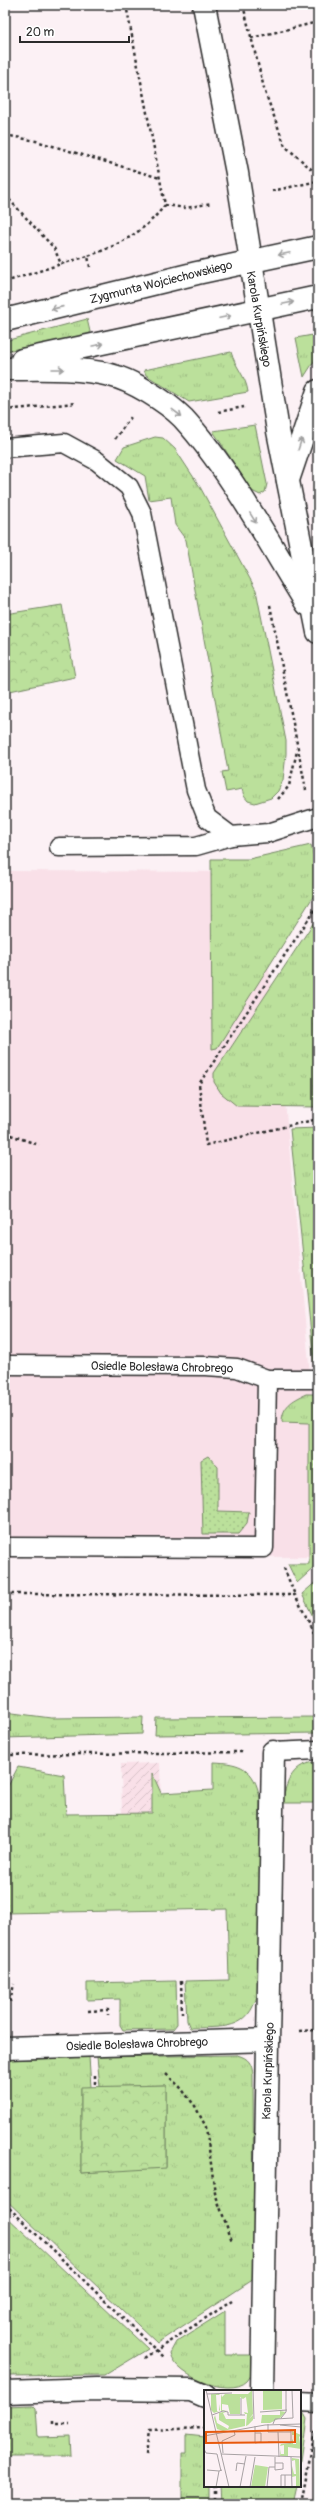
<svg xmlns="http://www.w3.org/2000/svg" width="323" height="2509" font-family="Pangolin,sans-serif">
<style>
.built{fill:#f9e0e8}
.industrial{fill:url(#industrial-furrows)}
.grass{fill:url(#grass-tufts);stroke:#738663}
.park{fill:url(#park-crowns);stroke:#738663}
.garden{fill:url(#garden-dots);stroke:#738663}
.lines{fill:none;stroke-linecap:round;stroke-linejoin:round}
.service-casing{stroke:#2b2b2b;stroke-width:21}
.pedestrian-casing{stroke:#2b2b2b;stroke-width:25}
.tertiary-casing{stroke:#2b2b2b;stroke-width:25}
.path{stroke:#2b2b2b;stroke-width:2.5;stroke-dasharray:3 3;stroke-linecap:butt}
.service{stroke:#fff;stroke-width:18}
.pedestrian{stroke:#fff;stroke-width:22}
.tertiary{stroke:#fff;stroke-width:22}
.oneway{stroke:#a0a0a0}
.labels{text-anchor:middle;stroke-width:3;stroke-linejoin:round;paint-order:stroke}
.street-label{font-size:12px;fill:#2b2b2b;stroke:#fff}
.inset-road{fill:none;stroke:#a8a2a4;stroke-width:1}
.view{fill:#e8590c;fill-opacity:0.15;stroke:#e8590c;stroke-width:2}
.inset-edge{fill:none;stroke:#2b2b2b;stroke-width:2}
</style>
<defs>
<pattern id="industrial-furrows" width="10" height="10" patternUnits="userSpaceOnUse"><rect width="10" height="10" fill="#f9e0e8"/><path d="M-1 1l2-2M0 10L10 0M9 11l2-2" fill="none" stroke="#d6c0c7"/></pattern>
<pattern id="grass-tufts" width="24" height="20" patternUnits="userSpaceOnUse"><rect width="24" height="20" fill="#bbe09b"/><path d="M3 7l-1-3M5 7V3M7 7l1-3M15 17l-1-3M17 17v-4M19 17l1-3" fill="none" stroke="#a1c086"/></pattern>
<pattern id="park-crowns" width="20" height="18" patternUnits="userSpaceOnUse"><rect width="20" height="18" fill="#bbe09b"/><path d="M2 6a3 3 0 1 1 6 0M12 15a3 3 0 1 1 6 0" fill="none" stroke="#a1c086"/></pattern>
<pattern id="garden-dots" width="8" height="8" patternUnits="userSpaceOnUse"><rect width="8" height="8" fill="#bbe09b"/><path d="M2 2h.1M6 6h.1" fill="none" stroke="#a1c086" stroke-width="1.8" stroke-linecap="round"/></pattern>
</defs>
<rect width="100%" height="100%" fill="#fcf1f5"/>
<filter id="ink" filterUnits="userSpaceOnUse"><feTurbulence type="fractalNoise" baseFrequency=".025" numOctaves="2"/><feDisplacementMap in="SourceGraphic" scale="8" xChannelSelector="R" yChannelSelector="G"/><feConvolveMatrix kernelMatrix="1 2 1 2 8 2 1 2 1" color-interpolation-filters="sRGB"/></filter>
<g filter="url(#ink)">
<polygon class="built" points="5,871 251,872 277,1014 318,1463 318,1557 5,1556"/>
<polygon class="industrial" points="160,1763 161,1817 122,1817 121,1764"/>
<g class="grass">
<polygon points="87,319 91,336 5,351 5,341"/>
<polygon points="318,334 318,355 304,377 296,338"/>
<path d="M 231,352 C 235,367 246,376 248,392 L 189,402 L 146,375 L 144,370 Z"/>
<polygon points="255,425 267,484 265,492 260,495 252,491 213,431"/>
<polygon points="155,437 163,438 175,449 200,487 256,590 286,741 286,754 283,780 278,791 271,798 255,803 248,801 244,796 242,789 226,792 222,772 228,771 186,540 175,525 171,497 149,500 145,476 117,459 124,447"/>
<polygon points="311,845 318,875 318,889 217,1048 212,1049 211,859 249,859"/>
<polygon points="318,916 318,1107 237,1106 221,1093 214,1082 214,1073"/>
<polygon points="318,1128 318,1363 314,1363 290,1129"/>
<path d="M 306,1394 L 316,1394 L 318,1420 L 318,1564 L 297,1583 L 288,1564 L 309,1564 L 309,1423 L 282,1422 C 282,1406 293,1400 306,1394 Z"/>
<polygon points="318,1580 318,1627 302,1594"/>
<polygon points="5,1712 51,1718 143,1717 142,1734 5,1738"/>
<polygon points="318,1717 318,1733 155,1735 156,1718"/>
<path d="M 213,1762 C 241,1763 254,1768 260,1798 L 260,1984 C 251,2030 231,2027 190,2028 L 187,2021 L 185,1981 L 229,1980 L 227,1909 L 5,1913 L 5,1792 L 18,1767 L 64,1775 L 66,1814 L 152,1813 L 152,1773 L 161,1793 L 213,1790 Z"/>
<path d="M 318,1762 L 318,1803 L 282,1803 C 286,1782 293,1762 318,1762 Z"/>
<polygon points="176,1981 177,2024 173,2029 123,2030 120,2025 120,1999 87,2000 87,1983"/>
<path d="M 237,2055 C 249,2058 252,2064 253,2075 L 254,2279 L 157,2343 L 5,2199 L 5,2060 L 89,2057 L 91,2087 L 81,2088 L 81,2173 L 166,2167 L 166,2085 L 100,2087 L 97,2057 Z"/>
<polygon points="5,2215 148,2349 105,2375 5,2376"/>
<path d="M 225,2311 L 225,2355 L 252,2355 C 252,2362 254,2370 250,2377 C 238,2401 175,2378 170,2353 L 176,2342 Z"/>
<polygon points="33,2405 36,2408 38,2437 70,2436 71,2456 5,2456 5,2406"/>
<polygon points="300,2412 303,2412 307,2419 300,2467"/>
<polygon points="186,2435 205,2437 205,2486 209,2486 209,2504 182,2504 182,2453 186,2453"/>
<polygon points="220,2486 297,2486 293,2504 221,2504"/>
</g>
<g class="park">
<polygon points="62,605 75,677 5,692 5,614"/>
<polygon points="166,2085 166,2168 81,2173 81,2087"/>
</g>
<polygon class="garden" points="208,1456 218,1467 218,1511 249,1512 247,1523 238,1534 203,1534 201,1460"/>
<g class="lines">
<g class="service-casing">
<g id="service">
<polyline points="5,448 64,443 97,461 129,487 142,513 196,790 207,818 231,836 268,833 318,817"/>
<polyline points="59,847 196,846 231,836"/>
<polyline points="5,1365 205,1366 237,1368 267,1379 318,1379"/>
<polyline points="5,1547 264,1548 267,1379"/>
<polyline points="273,1752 318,1750"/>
<polyline points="300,2402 318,2403"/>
</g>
</g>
<g class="pedestrian-casing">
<g id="pedestrian">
<polyline points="5,2048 268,2040"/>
<polyline points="262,2391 273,1752"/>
<polyline points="5,2392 97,2389 191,2390 205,2396"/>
</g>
</g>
<g class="tertiary-casing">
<g id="tertiary">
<polyline points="204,5 237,173 278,431 318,632"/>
<polyline points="5,320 197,273 318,247"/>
<polyline points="22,360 318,297"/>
<path d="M 5,369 C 40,369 76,367 110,375 C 132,380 167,402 183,418 C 230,469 270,545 307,604"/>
<polyline points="288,480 318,391"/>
</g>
</g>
<g class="path">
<polyline points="243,5 265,92 285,146 318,175"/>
<polyline points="251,38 318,22"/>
<polyline points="5,135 36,141 160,178"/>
<polyline points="272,191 318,181"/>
<polyline points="5,195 54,248 61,264 88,256"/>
<polyline points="165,205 186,208 212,203"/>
<path d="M 90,267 L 88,256 C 121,244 143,233 165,205 L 126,5"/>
<polyline points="5,282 61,264"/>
<polyline points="5,410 76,403"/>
<polyline points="218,412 244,407"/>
<polyline points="115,439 131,417"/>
<polyline points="270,605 306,790"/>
<polyline points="278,799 289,786 297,751"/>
<polyline points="318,905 199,1084 206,1145 318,1119"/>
<polyline points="5,1133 39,1145"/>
<polyline points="284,1568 295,1595"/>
<polyline points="5,1594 295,1595 313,1630 318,1649"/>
<polyline points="5,1755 242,1752"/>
<polyline points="181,1981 182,2013"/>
<polyline points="5,2005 10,2002 14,1984"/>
<polyline points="88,2011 108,2010 108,2015"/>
<polyline points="299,2031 318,2030"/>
<polyline points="166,2074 180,2087 195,2106 206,2127 215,2193 232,2241"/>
<polyline points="95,2075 95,2087"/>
<polyline points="5,2204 164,2358"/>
<polyline points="144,2358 232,2301"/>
<polyline points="54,2421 54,2424 70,2424"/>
<polyline points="146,2454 149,2430 204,2428"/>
<polyline points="215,2486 215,2504"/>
<polyline points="301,2504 315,2431"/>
</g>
<use href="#service" class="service"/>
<use href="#pedestrian" class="pedestrian"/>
<use href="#tertiary" class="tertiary"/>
</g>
<defs><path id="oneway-shaft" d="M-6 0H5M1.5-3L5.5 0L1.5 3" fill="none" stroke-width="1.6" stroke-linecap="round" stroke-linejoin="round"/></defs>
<g class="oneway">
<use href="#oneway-shaft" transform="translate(284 254) rotate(168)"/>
<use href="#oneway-shaft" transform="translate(288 303) rotate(-12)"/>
<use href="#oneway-shaft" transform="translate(57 308) rotate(167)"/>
<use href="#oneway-shaft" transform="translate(225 317) rotate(-12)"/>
<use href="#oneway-shaft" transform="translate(98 345) rotate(-10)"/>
<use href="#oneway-shaft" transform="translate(58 369)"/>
<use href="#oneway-shaft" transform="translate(177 413) rotate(37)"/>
<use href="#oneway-shaft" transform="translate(300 444) rotate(-72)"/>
<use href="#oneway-shaft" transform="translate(253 518) rotate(58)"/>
</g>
</g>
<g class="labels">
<g class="street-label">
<text transform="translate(161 282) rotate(-14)" y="4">Zygmunta Wojciechowskiego</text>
<text transform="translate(259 319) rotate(80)" y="4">Karola Kurpińskiego</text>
<text transform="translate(162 1367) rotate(1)" y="4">Osiedle Bolesława Chrobrego</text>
<text transform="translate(137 2044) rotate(-2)" y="4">Osiedle Bolesława Chrobrego</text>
<text transform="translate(268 2071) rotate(-88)" y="4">Karola Kurpińskiego</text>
</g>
</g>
<g transform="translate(204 2390)">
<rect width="97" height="97" fill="#fcf1f5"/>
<path d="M 48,0 L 49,24 L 45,29 L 49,25 L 49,30 L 44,35 L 42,36 L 43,24 L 41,24 L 40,22 L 44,23 L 42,7 L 39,9 L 36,7 L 36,24 L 26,24 L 24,15 L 18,14 L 18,20 L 24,20 L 17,21 L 17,4 L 18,7 L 21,4 L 44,4 ZM 59,0 L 78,0 L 78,19 L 82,19 L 59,20 ZM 7,4 L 15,4 L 16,5 L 12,5 L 13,21 L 15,21 L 15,14 L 16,20 L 15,21 L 10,23 L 7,20 ZM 76,21 L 82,22 L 76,28 L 66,33 L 57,33 L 58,25 L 76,25 ZM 19,22 L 22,23 L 19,23 L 22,29 L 41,29 L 41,36 L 19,41 L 13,39 L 10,28 L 11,25 L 13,33 L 24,39 L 25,36 L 15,30 L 15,23 ZM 88,41 L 97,45 L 95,47 L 97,59 L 84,57 L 84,66 L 76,66 L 77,59 L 77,64 L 80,64 L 80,55 L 76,56 L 77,54 L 86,53 L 89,49 L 89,54 L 92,54 L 92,45 L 88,45 ZM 88,68 L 95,69 L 96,97 L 92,97 L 92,86 L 88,87 L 88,76 L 90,84 L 92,84 L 91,70 L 88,71 Z" fill="#bbe09b"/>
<path d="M 51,75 L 64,77 L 61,97 L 47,97 Z" fill="#bbe09b"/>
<path class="inset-road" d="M 2,0 L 25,97M 49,0 L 50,29M 3,4 L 28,3M 37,8 L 37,25M 56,22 L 83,20M 8,25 L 19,21 L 24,22 L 24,25 L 41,25M 77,28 L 82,22 L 82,0M 64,34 L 64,42 L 87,42M 69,34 L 71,29 L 89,28 L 88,0M 76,35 L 97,37M 51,36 L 51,53 L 57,52 L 57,43 L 51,43M 74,42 L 75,67M 0,46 L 61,35 L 97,34M 64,52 L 87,53 L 87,39M 0,59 L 2,63 L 13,64 L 17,81M 19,63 L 18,51 L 31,45 L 30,40M 17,64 L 97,67 L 97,78M 87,67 L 88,97M 71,77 L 71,80 L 79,79 L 79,73 L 71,73M 3,80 L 15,81M 32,81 L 33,73 L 41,74M 12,97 L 15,81 L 18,80M 36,97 L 42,66M 46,97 L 51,67M 63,97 L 65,77 L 71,77 L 71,67M 77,97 L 77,85 L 88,85M 79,97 L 81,97 L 81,85"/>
<path class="view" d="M 91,40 L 91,52 L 2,53 L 2,42 Z"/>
<rect width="97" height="97" class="inset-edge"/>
</g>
<rect width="323" height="2509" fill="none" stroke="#fff" stroke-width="20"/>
<rect x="10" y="10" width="303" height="2489" fill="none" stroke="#2b2b2b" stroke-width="1.5" filter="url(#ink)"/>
<path d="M20 36v6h109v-6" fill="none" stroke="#2b2b2b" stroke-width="2"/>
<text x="26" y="36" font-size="12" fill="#2b2b2b" stroke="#ffffff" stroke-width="3" paint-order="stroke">20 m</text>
</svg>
